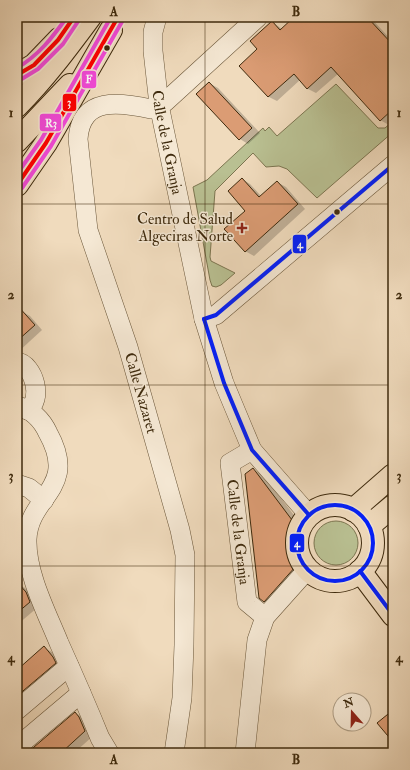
<svg xmlns="http://www.w3.org/2000/svg" width="410" height="770" font-family="'IM FELL Double Pica',serif">
<style>
.green{fill:#b9c092;stroke:#7c7550}
.shadow{fill:#0003}
.building{fill:#db9c74;stroke:#3e2a0d}
.lines{fill:none;stroke-linecap:round;stroke-linejoin:round}
.minor-casing{stroke:#6a5639;stroke-width:20}
.major-casing{stroke:#3e2a0d;stroke-width:24}
.highway-casing{stroke:#3e2a0d;stroke-width:24}
.minor{stroke:#f5e8d4;stroke-width:19}
.major{stroke:#f0dbbd;stroke-width:22}
.highway{stroke:#f0dbbd;stroke-width:22}
.bus-1-casing{stroke:#f5e8d4;stroke-width:7}
.bus-2-casing{stroke:#f5e8d4;stroke-width:7}
.bus-3-casing{stroke:#f5e8d4;stroke-width:7}
.bus-4-casing{stroke:#f5e8d4;stroke-width:7}
.bus-1{stroke:#001eff;stroke-width:4}
.bus-2{stroke:#f00;stroke-width:4}
.bus-3{stroke:#f249d9;stroke-width:4}
.bus-4{stroke:#f249d9;stroke-width:4}
.grid{fill:none;stroke:#3e2a0d;stroke-width:1;stroke-opacity:0.55}
.bus-dot{fill:#3e2a0d;stroke:#f5e8d4;stroke-width:1.5}
.poi-dot{fill:#8f2418;stroke:#f5e8d4;stroke-width:1.5}
.labels{text-anchor:middle;stroke-width:3;stroke-linejoin:round;paint-order:stroke}
.street-label{font-size:15px;fill:#3e2a0d;stroke:#f5e8d4}
.poi-label{font-size:15px;fill:#3e2a0d;stroke:#f5e8d4;text-anchor:end}
.line-badge{stroke:#f5e8d4;stroke-width:1.5}
.badge-label{font-size:11px;text-anchor:middle;font-weight:bold;fill:#fff}
.neatline{fill:none;stroke:#3e2a0d;stroke-width:1.5}
.grid-label{font-size:13px;text-anchor:middle;font-weight:bold;fill:#3e2a0d}
</style>
<rect width="100%" height="100%" fill="#f0dbbd"/>
<filter id="stains"><feTurbulence type="fractalNoise" baseFrequency=".005" numOctaves="4"/><feColorMatrix values="0 0 0 0 .2 0 0 0 0 .09 0 0 0 0 .02 0 0 0 .5 -.17"/></filter>
<radialGradient id="worn" r=".72"><stop offset=".6" stop-color="#630" stop-opacity="0"/><stop offset="1" stop-color="#630" stop-opacity=".3"/></radialGradient>
<g class="green">
<polygon points="336,84 378,128 385,128 393,121 393,132 317,198 287,169 279,166 266,167 253,153 215,191 210,257 211,261 235,273 221,285 216,287 212,286 210,280 193,187 207,180 263,128 265,131 269,127 277,136"/>
<circle cx="336" cy="543" r="22"/>
</g>
<g class="shadow">
<polygon points="296,17 370,17 393,42 393,121 389,125 380,120 338,74 316,93 308,89 300,80 277,101 269,97 240,66 258,49 272,22 282,29"/>
<polygon points="209,83 218,88 260,133 248,144 240,139"/>
<polygon points="242,179 250,184 262,197 277,182 286,187 305,209 254,256 245,251 247,211"/>
<polygon points="21,311 30,316 42,330 17,353 17,315"/>
<polygon points="253,469 264,476 303,527 300,542 301,560 306,572 275,607 264,601"/>
<polygon points="17,525 21,529 17,533"/>
<polygon points="17,583 25,588 34,598 38,607 17,625"/>
<polygon points="44,648 52,652 61,662 17,708 17,672"/>
<polygon points="75,713 84,718 93,736 74,753 29,753"/>
</g>
<g class="building">
<polygon points="294,17 367,17 393,45 393,109 380,121 331,67 307,89 294,74 268,97 239,66 257,49 250,41 272,21 280,30"/>
<polygon points="209,82 252,128 239,140 196,94"/>
<polygon points="242,178 259,197 277,181 298,204 245,252 224,229 245,211 228,191"/>
<polygon points="17,305 35,325 17,341"/>
<polygon points="253,468 292,520 289,535 290,553 296,566 264,602 259,598 245,474"/>
<polygon points="17,582 26,592 30,602 17,613"/>
<polygon points="44,646 53,657 56,663 17,696 17,670"/>
<polygon points="393,710 393,742 377,723"/>
<polygon points="75,712 79,717 85,731 61,753 27,753"/>
</g>
<g class="lines">
<g class="minor-casing">
<g id="minor">
<path id="s1" d="M 157,17 L 153,32 L 153,51 L 159,105 L 204,319 L 224,383 L 252,450 L 309,515"/>
<polyline points="204,319 216,315 393,165"/>
<path d="M 17,362 C 34,364 44,401 27,410"/>
<path d="M 17,406 C 31,409 42,420 48,433 C 79,489 29,495 27,539 C 26,573 46,611 59,643 C 73,674 87,706 100,738 L 109,753"/>
<path id="s2" d="M 252,450 L 230,463 L 247,602 L 265,617"/>
<polyline points="17,484 29,488 44,500"/>
<polyline points="17,710 69,666"/>
<polyline points="17,747 81,693"/>
<path d="M 174,753 L 182,698 L 184,645 L 185,555 L 180,530 L 128,347 L 88,230 L 78,139 C 81,96 120,102 151,109 L 165,102 L 258,17"/>
<polyline points="245,753 257,640 265,617 307,570"/>
</g>
</g>
<g class="major-casing">
<g id="major">
<circle cx="335" cy="543" r="38"/>
<polyline points="353,510 393,475"/>
<polyline points="369,526 393,506"/>
<polyline points="360,571 393,615"/>
</g>
</g>
<g class="highway-casing">
<g id="highway">
<polyline points="17,75 34,65 59,39"/>
<path d="M 17,106 C 44,79 67,48 90,17"/>
<polyline points="17,141 70,85"/>
<polyline points="17,185 46,143 111,30"/>
</g>
</g>
<use href="#minor" class="minor"/>
<use href="#major" class="major"/>
<use href="#highway" class="highway"/>
<g class="bus-1-casing">
<g id="bus-1">
<polyline points="204,319 216,315 393,165"/>
<polyline points="204,319 224,383 252,450 309,515"/>
<circle cx="335" cy="543" r="38"/>
<polyline points="360,571 393,615"/>
</g>
</g>
<g class="bus-2-casing">
<g id="bus-2">
<polyline points="17,75 34,65 58,40 74,17"/>
<polyline points="17,185 46,143 118,17"/>
</g>
</g>
<g class="bus-3-casing">
<g id="bus-3">
<polyline points="20,80 38,69 63,44 79,20"/>
<polyline points="22,188 51,146 123,20"/>
</g>
</g>
<g class="bus-4-casing">
<g id="bus-4">
<path d="M 17,68 C 39,55 52,38 67,17"/>
<polyline points="17,174 41,140 111,17"/>
</g>
</g>
<use href="#bus-1" class="bus-1"/>
<use href="#bus-2" class="bus-2"/>
<use href="#bus-3" class="bus-3"/>
<use href="#bus-4" class="bus-4"/>
</g>
<path class="grid" d="M 205,17 L 205,753M 17,204 L 393,204M 17,385 L 393,385M 17,566 L 393,566"/>
<g class="bus-dot">
<circle cx="107" cy="48" r="3.5"/>
<circle cx="337" cy="212" r="3.5"/>
</g>
<path class="poi-dot" d="M240 222h4v4h4v4h-4v4h-4v-4h-4v-4h4z"/>
<g class="labels">
<g class="street-label">
<text dy="5" stroke="none"><textPath href="#s1" startOffset="127">Calle de la Granja</textPath></text>
<text transform="translate(141 393) rotate(74)" y="5">Calle Nazaret</text>
<text dy="5" stroke="none"><textPath href="#s2" startOffset="95">Calle de la Granja</textPath></text>
</g>
<g class="poi-label">
<text x="233" y="224">Centro de Salud<tspan x="233" dy="17">Algeciras Norte</tspan></text>
</g>
</g>
<g class="line-badge">
<rect x="81" y="70" width="16" height="19" rx="4" fill="#f249d9"/>
<rect x="62" y="93" width="15" height="19" rx="4" fill="#f00"/>
<rect x="39" y="113" width="23" height="19" rx="4" fill="#f249d9"/>
<rect x="292" y="234" width="15" height="20" rx="4" fill="#001eff"/>
<rect x="289" y="533" width="16" height="20" rx="4" fill="#001eff"/>
</g>
<g class="badge-label">
<text x="89" y="83">F</text>
<text x="69" y="106">3</text>
<text x="51" y="127">R3</text>
<text x="300" y="248">4</text>
<text x="297" y="547">4</text>
</g>
<rect width="410" height="770" fill="none" stroke="#f0dbbd" stroke-width="44"/>
<g transform="translate(352 712) rotate(340)"><circle r="19" fill="#f5e8d4" stroke="#ac9c84"/>
<path d="M0-3L7 15L0 10L-7 15Z" fill="#8f2418"/>
<text y="-6" font-size="11" font-weight="bold" text-anchor="middle" fill="#3e2a0d">N</text>
</g>
<rect x="22" y="22" width="366" height="726" class="neatline"/>
<g class="grid-label">
<text x="114" y="16">A</text>
<text x="296" y="16">B</text>
<text x="11" y="117">1</text>
<text x="399" y="117">1</text>
<text x="11" y="299">2</text>
<text x="399" y="299">2</text>
<text x="11" y="480">3</text>
<text x="399" y="480">3</text>
<text x="11" y="662">4</text>
<text x="399" y="662">4</text>
<text x="114" y="764">A</text>
<text x="296" y="764">B</text>
</g>
<rect width="100%" height="100%" filter="url(#stains)"/>
<rect width="100%" height="100%" fill="url(#worn)"/>
</svg>
